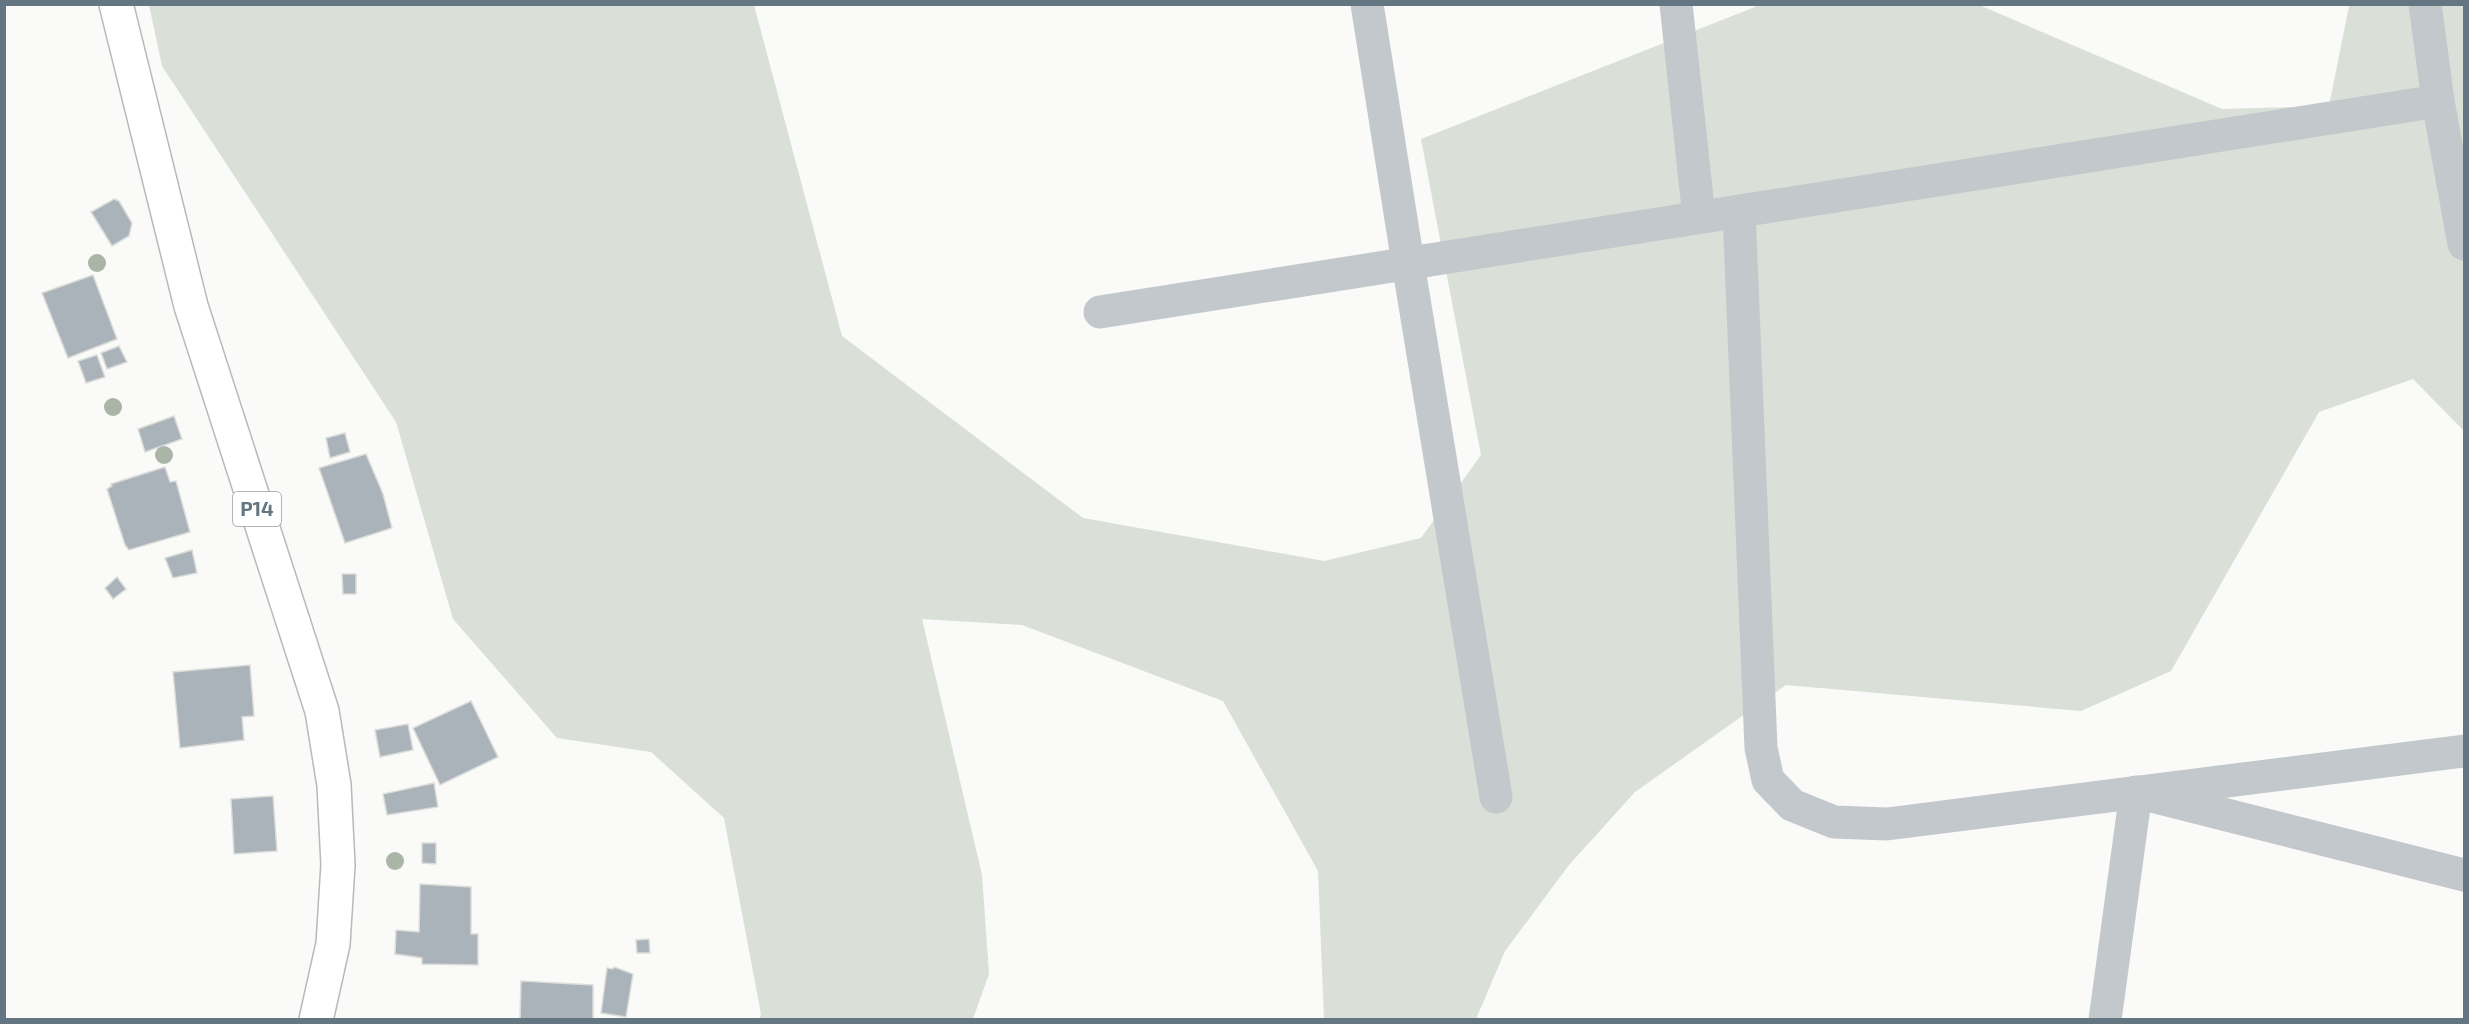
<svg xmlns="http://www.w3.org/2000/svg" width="2469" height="1024" font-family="'Exo 2',sans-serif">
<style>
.green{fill:#dadfd7}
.building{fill:#aab3b9;stroke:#dcdcda;stroke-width:1.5}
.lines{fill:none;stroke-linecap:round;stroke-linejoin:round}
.primary-casing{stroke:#b5babe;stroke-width:36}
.street{stroke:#c3c8cc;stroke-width:33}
.primary{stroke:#fff;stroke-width:33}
.tree{fill:#aab4a7}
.labels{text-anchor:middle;stroke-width:6;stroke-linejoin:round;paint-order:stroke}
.shield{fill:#fff;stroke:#939fa8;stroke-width:1.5}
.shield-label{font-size:20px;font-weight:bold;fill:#657683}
</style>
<rect width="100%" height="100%" fill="#fafaf8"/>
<polygon class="green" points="149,5 754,5 842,336 1083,518 1324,561 1421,538 1481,455 1421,139 1760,5 1979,5 2222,109 2329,106 2349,6 2352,5 2464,5 2464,431 2413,379 2319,412 2171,671 2081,711 1786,685 1635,792 1569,865 1505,951 1476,1019 1324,1019 1318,871 1223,701 1022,625 922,619 982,875 989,974 973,1019 759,1019 761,1014 724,818 651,752 557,738 453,619 396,422 162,66"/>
<g class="building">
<polygon points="114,199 119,201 132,223 129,236 112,246 91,212"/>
<polygon points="93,275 117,339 68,358 42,293"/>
<polygon points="119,346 127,362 107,369 101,353"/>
<polygon points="97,355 105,377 86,383 78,361"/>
<polygon points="174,416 182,439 145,452 138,429"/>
<polygon points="345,433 350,452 330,458 326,438"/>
<polygon points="366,454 383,494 392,528 345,543 319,468"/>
<polygon points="165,467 170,482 176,481 190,532 129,550 125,545 107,489 112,486 111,484"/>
<polygon points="192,550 197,573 173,578 165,558"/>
<polygon points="342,574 356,574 356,594 343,594"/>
<polygon points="117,577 126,589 113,599 105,588"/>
<polygon points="250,665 254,716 242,717 244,740 180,748 173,672"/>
<polygon points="471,701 498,757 440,785 413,728"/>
<polygon points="408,724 413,750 380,757 375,730"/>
<polygon points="434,783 438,807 387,815 383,794"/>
<polygon points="273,796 277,851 234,854 231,799"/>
<polygon points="422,843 436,843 436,864 422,863"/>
<polygon points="420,884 471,887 471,934 478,934 478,965 422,964 422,958 395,954 396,930 419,932"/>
<polygon points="649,939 650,953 637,953 636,940"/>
<polygon points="614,967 633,974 626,1017 601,1013 607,968 613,969"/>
<polygon points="521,981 593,985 593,1020 520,1020"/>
</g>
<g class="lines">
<g class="primary-casing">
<polyline id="primary" points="116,4 191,306 322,711 334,785 338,865 333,944 316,1020"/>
</g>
<g class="street">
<polyline points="1367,4 1408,263 1496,797"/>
<polyline points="1676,4 1699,217"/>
<polyline points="2425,4 2438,101 2464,244"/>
<polyline points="1739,211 1761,748 1768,780 1792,805 1834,822 1887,824 2464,751"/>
<polyline points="1100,312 2438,101"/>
<polyline points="2105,1020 2136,792 2464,875"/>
</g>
<use href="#primary" class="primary"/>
</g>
<g class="tree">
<circle cx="97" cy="263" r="9"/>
<circle cx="113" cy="407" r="9"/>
<circle cx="164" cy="455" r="9"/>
<circle cx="395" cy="861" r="9"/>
</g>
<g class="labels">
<rect class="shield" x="233" y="492" width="48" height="34" rx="4.5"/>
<g class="shield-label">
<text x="257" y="516">P14</text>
</g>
</g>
<rect width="2469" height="1024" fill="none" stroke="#657683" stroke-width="12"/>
</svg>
